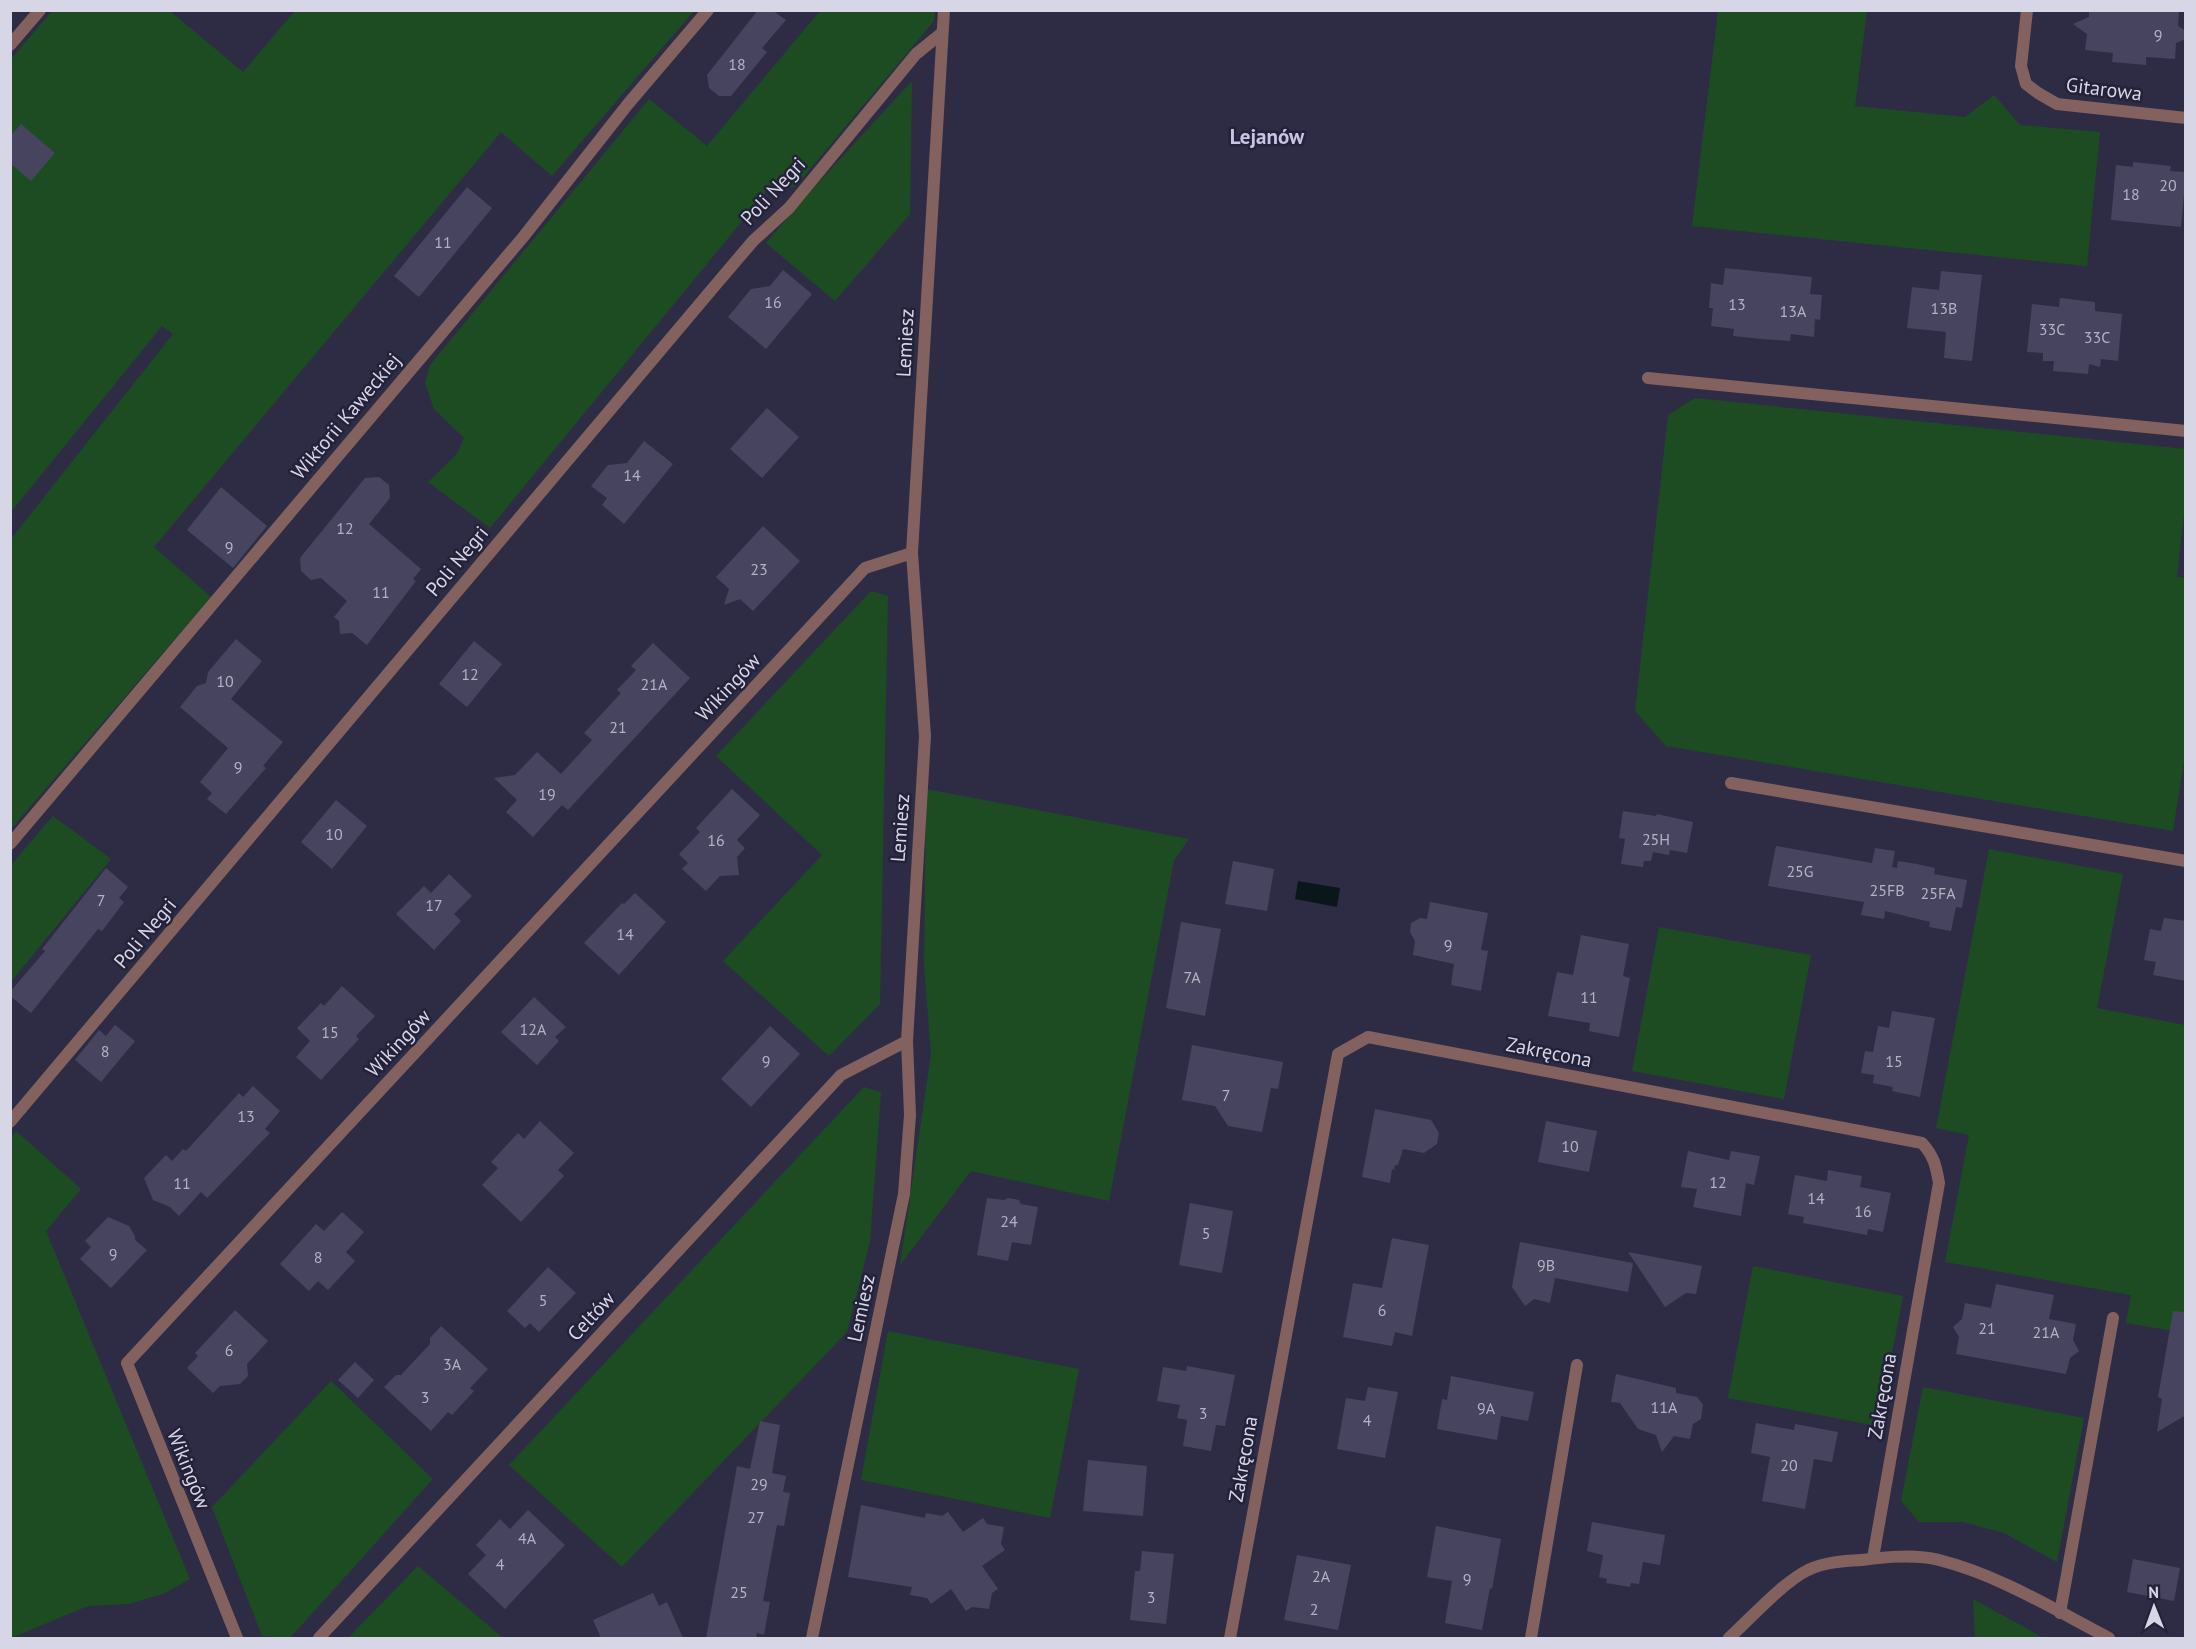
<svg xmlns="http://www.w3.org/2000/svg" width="2196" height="1649" font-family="'PT Sans',sans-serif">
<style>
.green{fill:#1d4c23}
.water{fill:#09171a}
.building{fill:#46445e}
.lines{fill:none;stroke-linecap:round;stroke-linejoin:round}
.minor{stroke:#83615e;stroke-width:12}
.labels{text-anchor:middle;stroke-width:5;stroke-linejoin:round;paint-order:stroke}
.number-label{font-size:16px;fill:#b2b2c4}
.street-label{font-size:20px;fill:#d6d6e6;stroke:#24223a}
.neighbourhood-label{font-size:21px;font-weight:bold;fill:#c6c5e4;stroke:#24223a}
</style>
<rect width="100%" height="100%" fill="#2e2c45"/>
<g class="green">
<polygon points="52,11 170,11 243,72 295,11 694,11 552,176 501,132 154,547 211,597 11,829 11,539 173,334 162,326 11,512 11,59"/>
<polygon points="820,11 935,11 934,21 795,187 782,188 775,181 490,528 428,482 457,454 464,438 434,409 425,383 430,365 649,99 707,146"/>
<polygon points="1718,11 1867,11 1855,106 1965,117 1994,95 2020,125 2100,132 2087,266 1692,226"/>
<polygon points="912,81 910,214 835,301 766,243 807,195"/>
<polygon points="1695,398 2185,449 2185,504 2177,577 2186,578 2185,754 2173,831 1666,746 1635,711 1668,415"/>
<polygon points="871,591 888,596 880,1004 829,1056 723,961 822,855 716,756"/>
<polygon points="926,789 1189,839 1174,860 1109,1201 971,1171 900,1265 931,1054 924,966"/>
<polygon points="53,816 111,859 11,982 11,865"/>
<polygon points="1989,849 2123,874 2097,1008 2185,1025 2185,1333 2126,1323 2131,1295 1945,1262 1969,1135 1936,1128"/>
<polygon points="1659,927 1811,955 1784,1099 1632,1071"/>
<polygon points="864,1087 881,1092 870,1241 847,1332 622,1567 509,1465"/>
<polygon points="16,1131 81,1189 46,1231 190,1579 165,1593 129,1604 88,1606 11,1638 10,1138"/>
<polygon points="1753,1266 1903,1296 1878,1426 1728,1398"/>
<polygon points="888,1331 1079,1369 1050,1518 861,1480"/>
<polygon points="331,1381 433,1479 290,1638 262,1636 212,1507"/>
<polygon points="1923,1387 2084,1418 2057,1562 2004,1533 1963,1522 1919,1522 1901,1501"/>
<polygon points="418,1566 503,1638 348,1638"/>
<polygon points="1973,1599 2044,1638 1975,1638"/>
</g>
<polygon class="water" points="1298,881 1340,888 1337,907 1295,899"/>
<g class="building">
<polygon points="758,10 772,10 786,20 762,48 767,52 731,96 719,96 709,88 707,75"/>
<polygon points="2089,10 2179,10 2178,26 2186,31 2186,39 2176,43 2175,59 2146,57 2146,65 2112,62 2113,53 2085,50 2087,34 2073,24 2089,17"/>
<polygon points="21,124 55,153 31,181 10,163 10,136"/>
<polygon points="2133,162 2171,166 2170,171 2186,172 2181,227 2111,220 2116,165 2133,167"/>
<polygon points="467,187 492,208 419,297 394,276"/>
<polygon points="1725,268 1812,277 1810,294 1822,295 1820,320 1815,319 1814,337 1791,334 1790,341 1762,339 1733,336 1734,329 1711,326 1713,308 1709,308 1711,283 1723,285"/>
<polygon points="783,270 812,294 766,349 728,317 751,289 770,286"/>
<polygon points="1941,271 1982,275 1972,361 1944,358 1946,332 1907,328 1912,287 1939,290"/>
<polygon points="2060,298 2095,302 2095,311 2122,314 2118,361 2101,359 2100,367 2089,364 2088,374 2053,371 2054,361 2043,361 2043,353 2027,352 2032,304 2059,307"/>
<polygon points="767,408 799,437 762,478 730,449"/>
<polygon points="644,441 673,464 624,524 602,505 607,498 591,486 608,465 627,463"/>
<polygon points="379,477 389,485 390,498 369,524 421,569 413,579 416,581 367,645 352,633 340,634 339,621 334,617 347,601 321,578 311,580 301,571 300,558 365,478"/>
<polygon points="221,487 267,526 233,568 187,530"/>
<polygon points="763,526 800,561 753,611 740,599 724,605 729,589 716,577"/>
<polygon points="236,639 262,661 231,699 283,742 263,766 266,768 226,814 207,799 212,793 200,782 228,748 180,707 197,686 206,683 208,672"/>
<polygon points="474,641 502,664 467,707 439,684"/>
<polygon points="653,643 690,678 568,810 562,805 533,837 506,812 517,800 494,778 515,775 537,752 561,774 592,740 584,733 621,693 617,690 636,670 631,666"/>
<polygon points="732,789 760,815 737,840 745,848 737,857 739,875 720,876 706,891 682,869 688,863 679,854 700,832 696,828"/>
<polygon points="336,800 367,826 332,869 301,842"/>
<polygon points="1623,811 1656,816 1657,814 1693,822 1687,853 1670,850 1669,855 1653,852 1651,861 1644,861 1643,867 1621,864 1625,839 1619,838"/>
<polygon points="1776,846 1872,863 1875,848 1895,851 1892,867 1897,868 1898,861 1917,864 1935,868 1934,874 1967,880 1962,908 1956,907 1951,931 1929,927 1930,922 1885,911 1884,919 1861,915 1864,902 1768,886"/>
<polygon points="1233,861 1274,869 1267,911 1225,904"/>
<polygon points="106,868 128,887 119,898 124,902 102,931 98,929 31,1013 10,996 10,992 45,951 42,949"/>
<polygon points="449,874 472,896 454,914 461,921 434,950 396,914 424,886 431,893"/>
<polygon points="635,893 666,922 619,975 584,943 622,903 624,904"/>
<polygon points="1430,902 1488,913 1481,950 1488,951 1481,991 1451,985 1454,964 1413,955 1415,941 1410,932 1411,923 1420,918 1427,919"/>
<polygon points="2164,918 2186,921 2186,981 2153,975 2156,962 2144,960 2150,929 2161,931"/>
<polygon points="1181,922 1221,929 1205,1016 1166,1008"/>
<polygon points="1581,935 1629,944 1623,976 1630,978 1619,1037 1589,1031 1590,1023 1548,1016 1557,972 1573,975"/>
<polygon points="342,986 375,1016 356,1036 359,1039 321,1080 296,1057 310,1041 297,1028 321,1003 324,1006"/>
<polygon points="534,997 566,1027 555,1037 559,1041 537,1065 501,1032"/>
<polygon points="1892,1011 1935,1018 1920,1097 1892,1091 1893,1087 1873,1083 1874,1075 1861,1073 1865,1051 1873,1052 1878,1026 1889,1028"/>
<polygon points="115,1025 135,1041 101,1082 75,1060 99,1030 106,1036"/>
<polygon points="770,1026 800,1054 751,1107 721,1079"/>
<polygon points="1192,1045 1283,1062 1278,1089 1271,1088 1262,1132 1228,1126 1215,1106 1182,1100"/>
<polygon points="253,1086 280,1111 265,1129 270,1133 207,1198 201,1192 179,1216 170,1207 153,1200 144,1178 166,1155 172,1161 183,1149 186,1151 239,1093 243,1097"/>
<polygon points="1375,1109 1431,1120 1439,1133 1437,1144 1424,1153 1403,1149 1398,1165 1395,1165 1394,1170 1392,1169 1390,1183 1362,1177"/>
<polygon points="540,1121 574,1153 558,1170 564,1176 521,1222 482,1185 498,1168 491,1162 518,1133 524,1139"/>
<polygon points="1546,1121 1597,1131 1589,1172 1538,1162"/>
<polygon points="1688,1151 1729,1160 1731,1151 1760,1156 1754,1185 1746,1183 1741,1216 1693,1207 1697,1189 1681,1187"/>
<polygon points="1828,1170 1862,1176 1860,1187 1891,1193 1883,1232 1868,1229 1867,1235 1803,1223 1804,1217 1788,1214 1795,1175 1827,1181"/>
<polygon points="987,1198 1004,1200 1008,1198 1019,1200 1021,1204 1038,1207 1031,1245 1012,1242 1008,1261 977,1255"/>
<polygon points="1190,1203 1233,1211 1222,1273 1179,1265"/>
<polygon points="342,1212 364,1232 346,1252 355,1261 328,1290 318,1281 309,1291 280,1264 316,1224 324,1231"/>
<polygon points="108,1217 129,1226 135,1236 135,1240 147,1250 111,1288 80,1259 91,1247 85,1241"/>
<polygon points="1392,1238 1429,1245 1412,1336 1395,1332 1392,1346 1343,1337 1353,1283 1382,1288"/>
<polygon points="1520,1242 1633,1263 1628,1292 1555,1278 1550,1303 1534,1299 1525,1306 1512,1287"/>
<polygon points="1628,1252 1702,1266 1696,1294 1686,1293 1665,1307"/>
<polygon points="548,1267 576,1293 539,1332 530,1323 525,1328 507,1311"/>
<polygon points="1996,1284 2054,1295 2049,1319 2076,1324 2073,1340 2079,1351 2070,1358 2066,1374 1956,1354 1959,1337 1953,1327 1962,1319 1965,1303 1991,1308"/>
<polygon points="235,1310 268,1341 247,1364 248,1376 240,1384 220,1386 213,1393 187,1368 198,1356 195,1353"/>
<polygon points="2173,1311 2186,1312 2186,1415 2157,1432 2162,1399 2158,1397"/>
<polygon points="441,1326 488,1369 470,1388 474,1391 452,1415 448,1412 431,1431 384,1387 396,1375 401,1375 430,1344 430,1338"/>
<polygon points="355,1362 374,1380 358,1398 338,1380"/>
<polygon points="1187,1366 1235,1375 1225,1426 1216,1425 1211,1451 1183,1446 1187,1420 1177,1418 1180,1405 1157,1401 1163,1367 1186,1371"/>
<polygon points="1616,1374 1676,1388 1676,1393 1697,1397 1703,1405 1701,1419 1693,1424 1690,1439 1674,1436 1662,1452 1656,1435 1638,1429 1620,1403 1611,1402"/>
<polygon points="1451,1376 1534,1392 1528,1421 1501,1416 1497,1440 1437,1429 1442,1399 1447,1400"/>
<polygon points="1368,1387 1398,1392 1385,1458 1337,1449 1346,1398 1365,1401"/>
<polygon points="760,1421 780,1425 772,1473 786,1476 783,1492 790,1493 784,1526 777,1525 774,1541 763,1601 770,1602 764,1635 757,1633 756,1638 706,1638 737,1466 750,1469"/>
<polygon points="1756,1423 1794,1430 1795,1424 1838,1432 1832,1462 1814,1459 1805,1509 1762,1501 1770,1457 1751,1453"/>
<polygon points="1088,1460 1147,1466 1143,1516 1083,1511"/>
<polygon points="861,1505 925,1518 926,1513 942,1516 948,1512 963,1532 983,1518 987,1524 1004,1527 1001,1544 1005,1550 982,1566 998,1589 992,1593 989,1609 972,1607 966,1611 951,1589 931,1604 927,1598 910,1595 912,1587 848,1577"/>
<polygon points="528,1510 565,1545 505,1609 468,1574 486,1555 476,1545 500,1519 510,1529"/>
<polygon points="1592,1522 1665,1535 1660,1565 1643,1562 1639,1584 1631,1583 1630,1587 1606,1583 1607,1579 1599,1577 1603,1555 1587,1551"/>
<polygon points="1436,1526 1501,1539 1492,1589 1490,1588 1482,1630 1445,1623 1452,1581 1427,1577"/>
<polygon points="1142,1551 1174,1554 1166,1624 1130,1620 1135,1571 1140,1571"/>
<polygon points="1297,1555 1351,1565 1338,1630 1284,1620"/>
<polygon points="2133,1559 2180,1568 2174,1601 2127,1592"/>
<polygon points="653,1593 659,1606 667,1602 683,1638 601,1638 593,1620"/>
</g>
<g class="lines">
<g class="minor">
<polyline points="2027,10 2021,66 2026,84 2038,93 2057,104 2186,118"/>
<polyline points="10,45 40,10"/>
<polyline points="1648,378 2186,431"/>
<polyline points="1731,783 2186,861"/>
<polyline points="10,844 524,236 628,104 708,10"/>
<polyline points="10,1122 713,288 753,241 789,208 916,54 942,33"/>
<polyline points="2060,1613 2113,1318"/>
<polyline points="237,1638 127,1363 865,568 912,553"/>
<polyline points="319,1638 841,1075 907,1041"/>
<polyline points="812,1638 904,1194 910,1115 907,1041 925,736 912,553 944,10"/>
<path d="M 1230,1638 L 1338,1054 L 1368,1037 L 1922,1143 C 1934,1156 1936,1166 1939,1183 L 1873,1558"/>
<polyline points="1531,1638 1577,1365"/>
<path d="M 1729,1638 C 1751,1618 1782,1583 1808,1570 C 1825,1562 1844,1561 1862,1560 C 1886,1557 1915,1554 1939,1560 C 1999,1575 2055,1610 2109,1638"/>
</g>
</g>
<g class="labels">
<g class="number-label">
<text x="2158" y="41">9</text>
<text x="737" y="70">18</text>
<text x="2168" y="191">20</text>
<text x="2131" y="200">18</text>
<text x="443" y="248">11</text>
<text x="773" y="308">16</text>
<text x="1737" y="310">13</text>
<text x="1944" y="314">13B</text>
<text x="1793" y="317">13A</text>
<text x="2052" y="335">33C</text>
<text x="2097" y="343">33C</text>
<text x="632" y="481">14</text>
<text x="345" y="534">12</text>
<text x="229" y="553">9</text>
<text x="759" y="575">23</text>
<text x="381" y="598">11</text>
<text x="470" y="680">12</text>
<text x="225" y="687">10</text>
<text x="654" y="690">21A</text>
<text x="618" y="733">21</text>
<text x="238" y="773">9</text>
<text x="547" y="800">19</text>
<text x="334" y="840">10</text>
<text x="1656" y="845">25H</text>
<text x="716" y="846">16</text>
<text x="1800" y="877">25G</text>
<text x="1887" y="896">25FB</text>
<text x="1938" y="899">25FA</text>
<text x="101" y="906">7</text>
<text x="434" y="911">17</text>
<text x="625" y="940">14</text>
<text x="1448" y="951">9</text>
<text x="1192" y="983">7A</text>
<text x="1589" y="1003">11</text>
<text x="533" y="1035">12A</text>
<text x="330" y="1038">15</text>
<text x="105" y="1057">8</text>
<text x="766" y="1067">9</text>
<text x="1894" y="1067">15</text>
<text x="1226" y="1101">7</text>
<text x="246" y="1122">13</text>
<text x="1570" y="1152">10</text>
<text x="1718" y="1188">12</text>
<text x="182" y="1189">11</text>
<text x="1816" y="1204">14</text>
<text x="1863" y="1217">16</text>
<text x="1009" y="1227">24</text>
<text x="1206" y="1239">5</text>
<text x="113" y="1260">9</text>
<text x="318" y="1263">8</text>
<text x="1546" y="1271">9B</text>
<text x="543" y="1306">5</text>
<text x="1382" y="1316">6</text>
<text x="1987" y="1334">21</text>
<text x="2046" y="1338">21A</text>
<text x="229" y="1356">6</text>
<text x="452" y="1370">3A</text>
<text x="425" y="1403">3</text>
<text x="1664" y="1413">11A</text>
<text x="1486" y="1414">9A</text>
<text x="1203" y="1419">3</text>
<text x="1367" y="1426">4</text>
<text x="1789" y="1471">20</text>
<text x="759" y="1490">29</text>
<text x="756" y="1523">27</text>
<text x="527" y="1544">4A</text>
<text x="500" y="1570">4</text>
<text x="1321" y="1582">2A</text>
<text x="1467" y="1585">9</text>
<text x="739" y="1598">25</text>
<text x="1151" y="1603">3</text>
<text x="1314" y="1615">2</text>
</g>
<g class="street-label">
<text transform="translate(2104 89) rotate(7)" y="7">Gitarowa</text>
<text transform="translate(773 191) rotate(-47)" y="7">Poli Negri</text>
<text transform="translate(905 343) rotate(-87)" y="7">Lemiesz</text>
<text transform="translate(346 416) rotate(-50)" y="7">Wiktorii Kaweckiej</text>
<text transform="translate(457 561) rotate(-50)" y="7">Poli Negri</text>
<text transform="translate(728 687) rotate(-47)" y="7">Wikingów</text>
<text transform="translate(900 828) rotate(-86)" y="7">Lemiesz</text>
<text transform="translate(145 933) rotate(-50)" y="7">Poli Negri</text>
<text transform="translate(398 1043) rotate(-47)" y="7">Wikingów</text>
<text transform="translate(1549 1052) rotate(11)" y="7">Zakręcona</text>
<text transform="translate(861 1308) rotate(-78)" y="7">Lemiesz</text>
<text transform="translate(591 1316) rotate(-47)" y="7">Celtów</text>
<text transform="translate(1882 1396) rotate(-80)" y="7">Zakręcona</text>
<text transform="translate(1243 1459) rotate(-80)" y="7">Zakręcona</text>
<text transform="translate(189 1469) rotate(68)" y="7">Wikingów</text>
</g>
<g class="neighbourhood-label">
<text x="1267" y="144">Lejanów</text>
</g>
</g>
<rect width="2196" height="1649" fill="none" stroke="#d6d6e6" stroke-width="24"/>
<g transform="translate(2154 1607) rotate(359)" stroke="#24223a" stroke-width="4.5" paint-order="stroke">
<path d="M0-4.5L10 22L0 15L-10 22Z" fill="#d6d6e6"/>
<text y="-9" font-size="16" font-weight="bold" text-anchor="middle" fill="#d6d6e6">N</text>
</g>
</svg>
